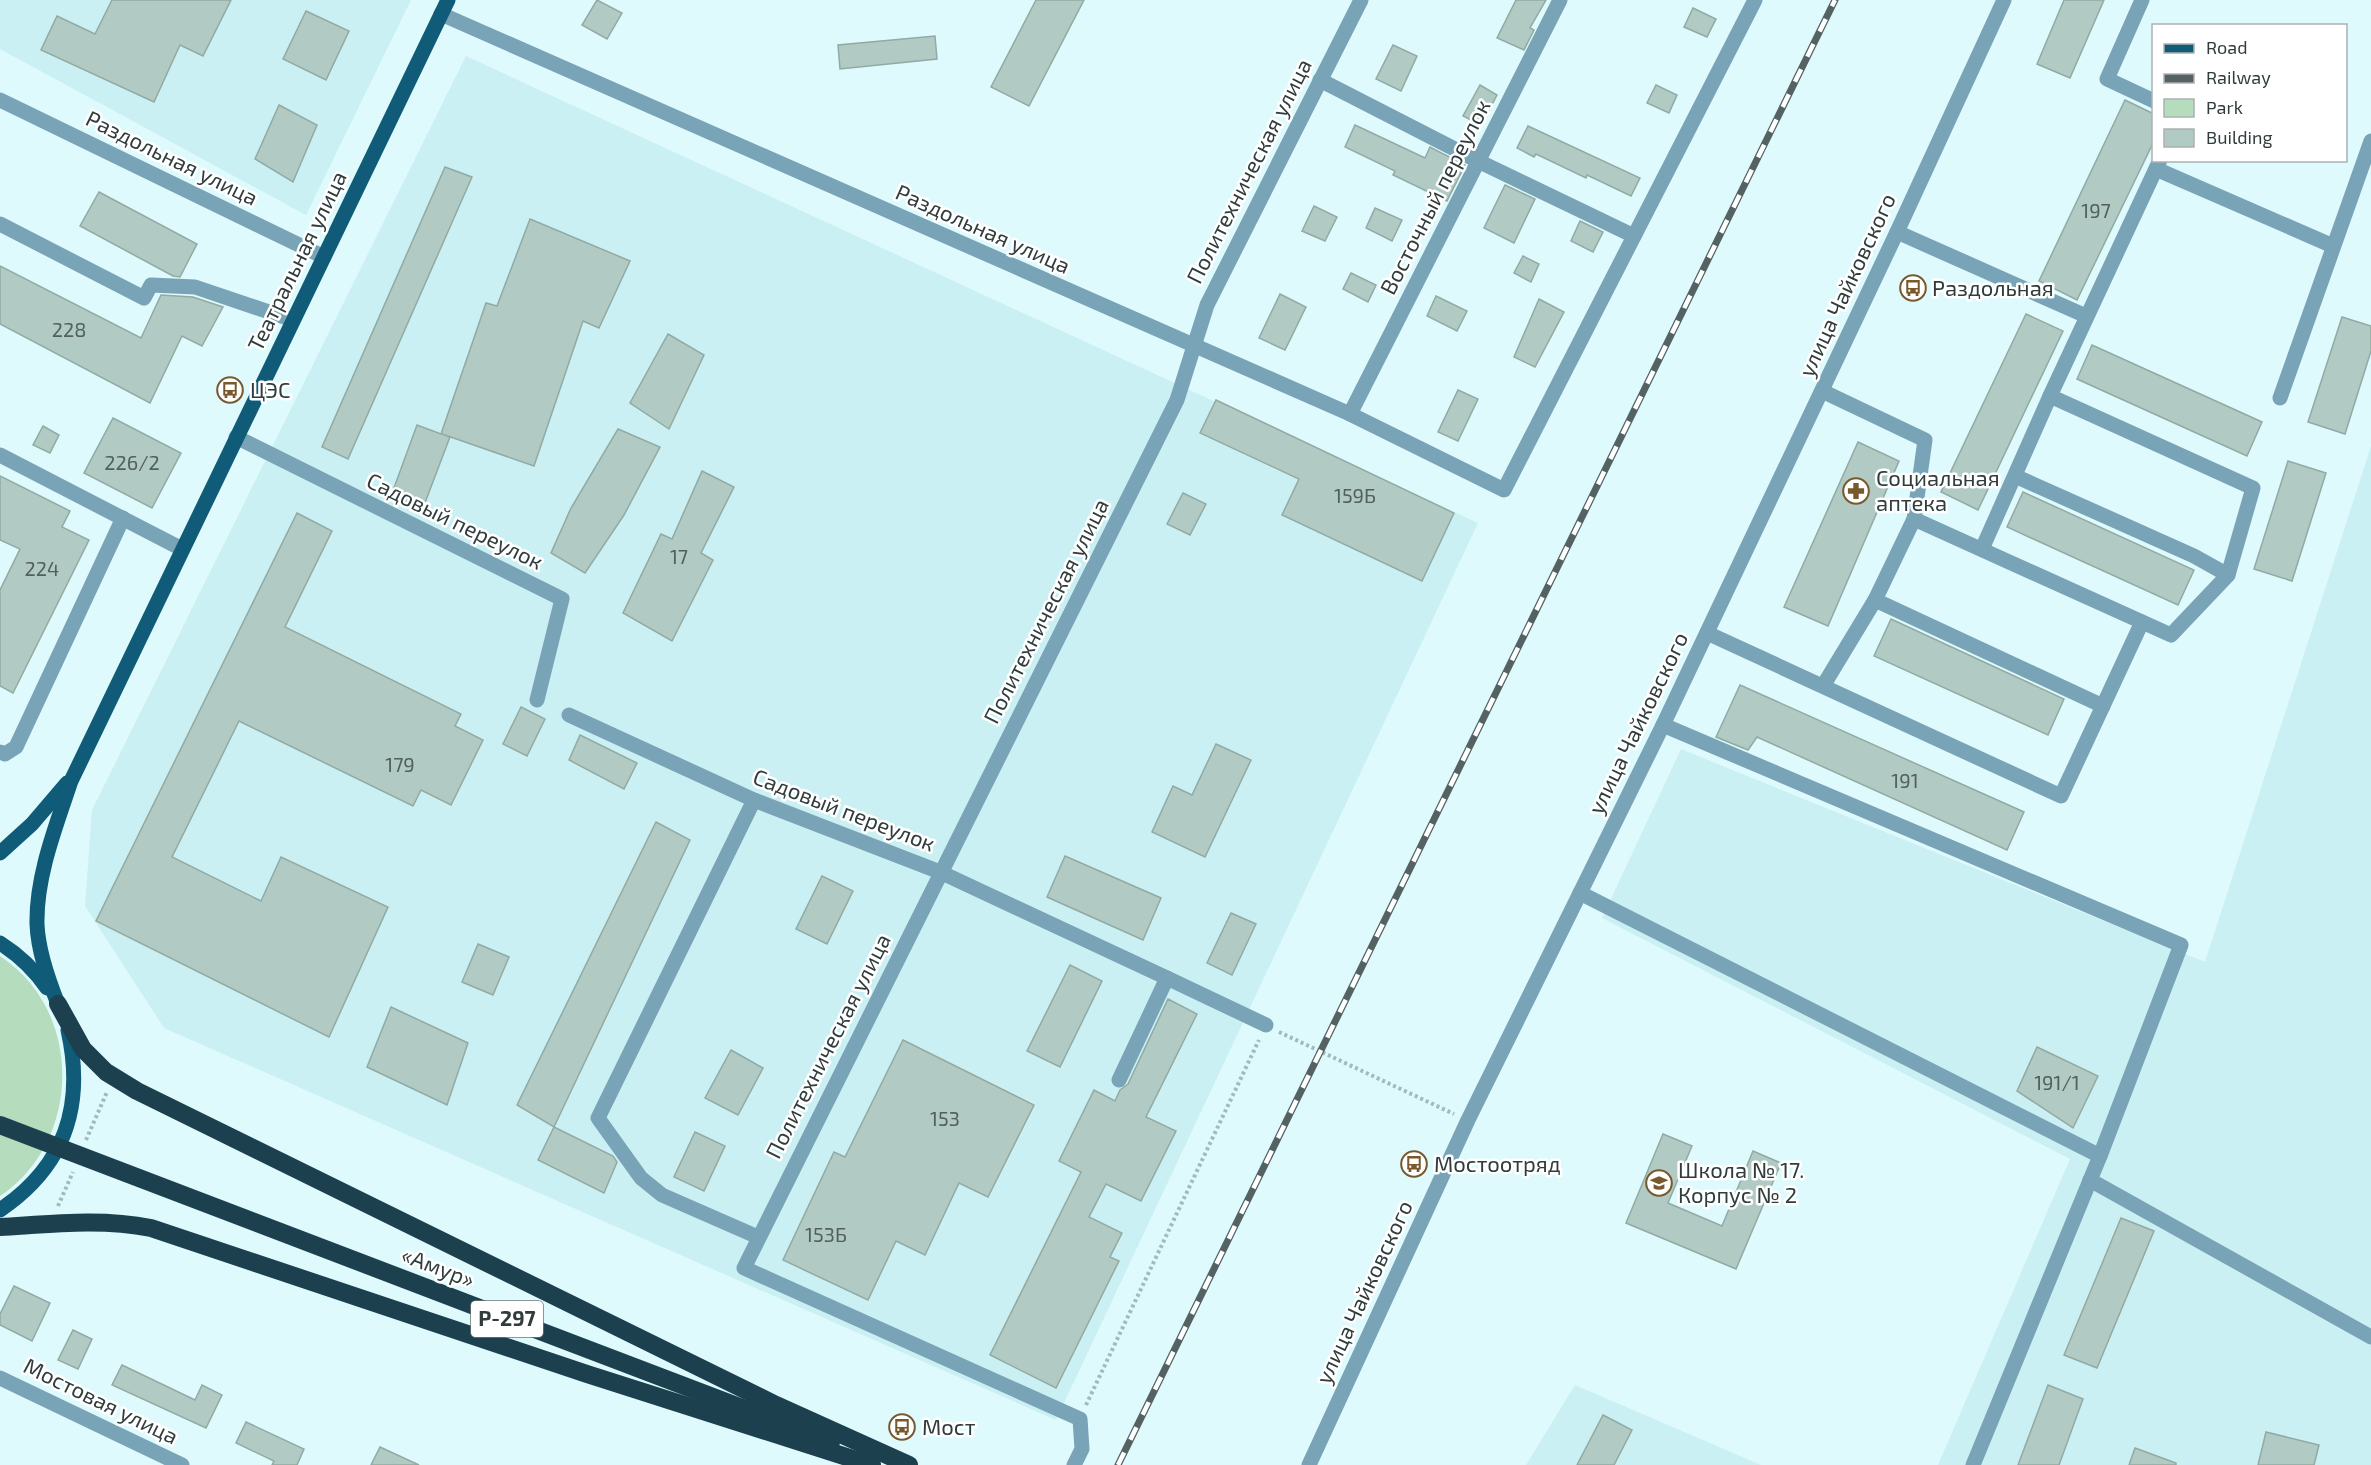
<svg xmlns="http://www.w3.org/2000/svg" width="2371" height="1465" font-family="'Exo 2',sans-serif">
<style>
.built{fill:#cbf0f3}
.green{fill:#b6dcbe}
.building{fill:#b1cac3;stroke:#91aaa3;stroke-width:1.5}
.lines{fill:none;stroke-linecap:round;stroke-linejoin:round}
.path{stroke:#a3b9bb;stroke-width:4;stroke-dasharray:3 3;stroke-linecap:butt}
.minor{stroke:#79a3b6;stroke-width:15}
.major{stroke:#105c78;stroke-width:15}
.highway{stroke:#1d404f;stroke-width:18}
.rail-casing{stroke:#546264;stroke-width:7}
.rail{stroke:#fff;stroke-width:4.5;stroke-dasharray:14;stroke-linecap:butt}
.labels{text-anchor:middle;stroke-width:5;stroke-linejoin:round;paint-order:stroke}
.number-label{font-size:20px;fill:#51605e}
.shield{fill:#fff;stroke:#6f7677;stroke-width:1.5}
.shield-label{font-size:21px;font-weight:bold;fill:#313c3d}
.street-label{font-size:22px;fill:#313c3d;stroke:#fff}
.poi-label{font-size:22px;fill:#313c3d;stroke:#fff;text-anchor:start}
</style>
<rect width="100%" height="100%" fill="#defafd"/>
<g class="built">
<polygon points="0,0 411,0 306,215 0,49"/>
<polygon points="466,56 1478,523 1056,1420 164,1028 85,906 92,810"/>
<polygon points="2371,446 2371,1465 1938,1465 2070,1159 1602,918 1681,749 2205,962"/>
<polygon points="1575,1385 1761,1465 1526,1465"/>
</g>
<path class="green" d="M 0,956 C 84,1011 82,1141 0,1196 Z"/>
<g class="building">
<polygon points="112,0 231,0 203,56 180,45 154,102 41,50 57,16 95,34"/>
<polygon points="597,0 622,13 607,39 582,25"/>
<polygon points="1036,0 1084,0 1029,106 991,87"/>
<polygon points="1516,0 1546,0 1530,28 1534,30 1524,50 1497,38"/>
<polygon points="2064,0 2104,0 2070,78 2037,64"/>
<polygon points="1693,8 1716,19 1707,37 1684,27"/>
<polygon points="306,11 349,31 326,80 283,59"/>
<polygon points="935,36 937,59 840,69 838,45"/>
<polygon points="1393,45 1417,56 1401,91 1376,79"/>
<polygon points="1480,85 1497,95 1481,125 1463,116"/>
<polygon points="1656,85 1677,95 1669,113 1647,103"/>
<polygon points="2125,100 2154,114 2154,141 2077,300 2039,281"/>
<polygon points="279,105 317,125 293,182 255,159"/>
<polygon points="1355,125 1425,158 1430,147 1465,165 1447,201 1393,175 1395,171 1345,147"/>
<polygon points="1528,126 1640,178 1631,196 1587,175 1586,178 1536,154 1534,157 1517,148"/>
<polygon points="445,167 472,177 348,459 322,447"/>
<polygon points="1505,185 1535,199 1514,243 1484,228"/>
<polygon points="99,192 197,244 180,277 173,276 80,226"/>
<polygon points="1314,206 1337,217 1325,241 1302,231"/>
<polygon points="1375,208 1402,220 1392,241 1366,228"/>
<polygon points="530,219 630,261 599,328 583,321 534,466 442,434 450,437 423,508 391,496 417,425 441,434 486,303 497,306"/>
<polygon points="1580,221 1603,232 1593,252 1571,241"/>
<polygon points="1523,256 1539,264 1531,282 1514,273"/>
<polygon points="0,266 141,338 161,295 193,297 223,307 202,346 182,336 150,403 0,324"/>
<polygon points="1351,273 1376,285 1368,302 1343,289"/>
<polygon points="1280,294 1306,307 1285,350 1259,338"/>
<polygon points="1436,296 1467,311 1457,331 1427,316"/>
<polygon points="1539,299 1564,312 1535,367 1514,357"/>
<polygon points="2026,314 2063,331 1978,510 1941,492"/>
<polygon points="2342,317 2371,326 2371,351 2345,434 2308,422"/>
<polygon points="668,334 704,355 669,429 630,403"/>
<polygon points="2092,345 2262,422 2247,456 2077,379"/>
<polygon points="1458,390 1478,399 1458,441 1438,432"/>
<polygon points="1216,400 1454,513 1422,581 1282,515 1299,479 1200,433"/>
<polygon points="113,418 181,453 152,508 84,473"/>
<polygon points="43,426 59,435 50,453 33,445"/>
<polygon points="618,429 660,447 624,515 585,573 551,553 571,508"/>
<polygon points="1858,442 1899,461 1828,626 1784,607"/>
<polygon points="2288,461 2326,473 2292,581 2254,569"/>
<polygon points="702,471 734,487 701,553 713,560 672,641 623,613 661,534 672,539"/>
<polygon points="0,476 70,511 62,527 89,540 13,693 0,686 0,590 20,549 0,540"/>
<polygon points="2023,492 2194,570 2178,605 2007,527"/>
<polygon points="1183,493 1206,504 1190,535 1167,524"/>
<polygon points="297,513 332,531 285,627 461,714 455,726 483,740 451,805 421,790 413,806 239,721 172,857 261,901 281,857 388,907 329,1037 96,921"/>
<polygon points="1891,619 2064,699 2048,735 1874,656"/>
<polygon points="1740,685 2024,812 2007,850 1757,737 1748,750 1716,737"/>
<polygon points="521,707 545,719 527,756 503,744"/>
<polygon points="580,735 637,763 624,789 569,760"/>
<polygon points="1216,744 1251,760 1205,857 1152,832 1173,786 1192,795"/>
<polygon points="656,822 690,840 554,1127 517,1105"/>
<polygon points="1065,856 1161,898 1143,940 1047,897"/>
<polygon points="822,876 853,891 827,944 796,929"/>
<polygon points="1231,913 1256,924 1232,975 1207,963"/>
<polygon points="478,944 509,957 493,995 462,982"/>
<polygon points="1070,965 1102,981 1060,1067 1027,1051"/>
<polygon points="1168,999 1197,1014 1146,1117 1176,1131 1141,1201 1106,1184 1089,1217 1122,1233 1110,1257 1119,1261 1056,1388 990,1355 1081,1172 1059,1161 1094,1090 1115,1101 1120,1090 1128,1084"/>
<polygon points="391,1007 468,1043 447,1105 367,1067"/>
<polygon points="903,1040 1034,1105 988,1197 959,1183 925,1255 896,1241 868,1300 783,1260 834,1152 845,1157"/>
<polygon points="2037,1047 2098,1076 2073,1128 2017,1091"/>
<polygon points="731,1050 763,1068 738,1115 705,1098"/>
<polygon points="554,1127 613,1156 617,1162 604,1193 538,1160"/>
<polygon points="695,1132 725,1146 704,1191 674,1177"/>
<polygon points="1663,1134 1692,1146 1668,1203 1722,1226 1753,1151 1781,1163 1736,1269 1626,1223"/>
<polygon points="2121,1218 2154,1231 2097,1368 2064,1355"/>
<polygon points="14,1286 50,1303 32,1341 0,1325 0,1314"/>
<polygon points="73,1330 92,1339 78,1369 58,1360"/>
<polygon points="122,1365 195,1400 202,1385 222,1395 206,1428 112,1385"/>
<polygon points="2048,1385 2083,1399 2059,1465 2018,1465"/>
<polygon points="1603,1415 1632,1430 1614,1465 1577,1465"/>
<polygon points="246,1422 304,1449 297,1465 272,1465 274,1461 236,1443"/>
<polygon points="2266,1432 2319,1445 2314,1465 2258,1465"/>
<polygon points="380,1447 419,1465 371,1465"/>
<polygon points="2135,1448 2176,1463 2176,1465 2129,1465"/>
</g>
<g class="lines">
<g class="path">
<polyline points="1279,1032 1454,1114"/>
<polyline points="86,1140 107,1092"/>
<polyline points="58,1206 73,1172"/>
<polyline points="1086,1405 1259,1040"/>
</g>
<g class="minor">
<polyline points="2142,0 2107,79 2154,101"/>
<polyline points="441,14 1350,414 1504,490 1755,0"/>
<polyline points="1320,80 1478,161 1634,236"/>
<polyline points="0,100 324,257"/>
<polyline points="2160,160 2050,396 2253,488 2228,575"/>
<polyline points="2156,169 2333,246"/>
<polyline points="0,224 144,298 151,285 195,287 293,320"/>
<polyline points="1897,232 2086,316"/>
<polyline points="1822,391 1925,440 1914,519 1875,600 1823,686"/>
<polyline points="2280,398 2371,141"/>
<polyline points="1350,414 1560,0"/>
<polyline points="236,437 562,599 537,700"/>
<polyline points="0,455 182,549"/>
<polyline points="1914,519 2171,635 2228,575 2194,556 2015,476"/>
<polyline points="1982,549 2050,396"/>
<polyline points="1875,600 2103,706"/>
<polyline points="1707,633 2061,796 2142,622"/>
<polyline points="569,715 754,800 940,872 1167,978 1119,1080"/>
<polyline points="1663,725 2181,945 2100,1156"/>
<polyline points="0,752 5,754 16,747 123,518"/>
<polyline points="754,800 598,1118 641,1178 662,1195 758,1237"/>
<polyline points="1580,893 2100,1156 1973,1465"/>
<polyline points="1167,978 1266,1025"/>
<polyline points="2090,1180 2371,1337"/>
<polyline points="0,1378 182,1465"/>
<polyline points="1074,1465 1082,1449 1080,1419 744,1268 1177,400 1207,305 1361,0"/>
<polyline points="1309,1465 1468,1120 1663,725 1897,232 2004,0"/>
</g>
<g class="major">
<polyline points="0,853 32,824 67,783"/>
<path d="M 0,943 C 19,955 34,969 47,988"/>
<path d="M 58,1004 C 48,979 38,951 37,924 C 36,876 56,826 71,781 L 448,0"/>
<path d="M 0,1210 C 65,1166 85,1106 68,1030"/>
</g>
<g class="highway">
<polyline points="58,1004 83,1049 106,1072 137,1091 776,1405 909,1465"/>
<polyline points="0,1125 831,1442"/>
<path d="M 0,1227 C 51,1224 101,1218 151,1228 L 587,1374 L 872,1465"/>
</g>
<g class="rail-casing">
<polyline id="rail" points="1118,1465 1835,0"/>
</g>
<use href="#rail" class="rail"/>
</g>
<defs>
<g id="bus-ring" transform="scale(1.35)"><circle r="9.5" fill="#fff" stroke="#78592e" stroke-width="1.5"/><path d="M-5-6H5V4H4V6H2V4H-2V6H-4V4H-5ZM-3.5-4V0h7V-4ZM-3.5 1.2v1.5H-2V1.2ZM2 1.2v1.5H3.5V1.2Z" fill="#78592e"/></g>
<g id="pharmacy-ring" transform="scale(1.35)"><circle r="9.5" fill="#fff" stroke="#78592e" stroke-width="1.5"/><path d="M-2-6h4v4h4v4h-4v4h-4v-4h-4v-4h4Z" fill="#78592e"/></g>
<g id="school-ring" transform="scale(1.35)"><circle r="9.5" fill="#fff" stroke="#78592e" stroke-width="1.5"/><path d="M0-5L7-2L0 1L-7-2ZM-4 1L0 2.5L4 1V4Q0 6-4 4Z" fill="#78592e"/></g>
</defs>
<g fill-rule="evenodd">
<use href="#bus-ring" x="1913" y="288"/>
<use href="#bus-ring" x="230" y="390"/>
<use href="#pharmacy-ring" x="1856" y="491"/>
<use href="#bus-ring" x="1414" y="1164"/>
<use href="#school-ring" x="1659" y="1183"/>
<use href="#bus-ring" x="902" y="1427"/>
</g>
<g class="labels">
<g class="number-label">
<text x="2096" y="218">197</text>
<text x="69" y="337">228</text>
<text x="132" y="470">226/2</text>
<text x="1355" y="503">159Б</text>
<text x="679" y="564">17</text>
<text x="42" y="576">224</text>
<text x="400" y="772">179</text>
<text x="1905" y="788">191</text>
<text x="2057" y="1090">191/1</text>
<text x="945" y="1126">153</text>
<text x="826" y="1242">153Б</text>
</g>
<rect class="shield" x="471" y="1301" width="72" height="36" rx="4.5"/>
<g class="shield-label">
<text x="507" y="1326">Р-297</text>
</g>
<g class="street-label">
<text transform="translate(172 158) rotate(26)" y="8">Раздольная улица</text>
<text transform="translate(1249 171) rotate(-63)" y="8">Политехническая улица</text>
<text transform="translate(1435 197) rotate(-63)" y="8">Восточный переулок</text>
<text transform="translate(983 229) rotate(24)" y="8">Раздольная улица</text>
<text transform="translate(297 261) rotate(-64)" y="8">Театральная улица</text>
<text transform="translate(1847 285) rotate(-65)" y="8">улица Чайковского</text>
<text transform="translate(455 521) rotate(26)" y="8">Садовый переулок</text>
<text transform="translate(1046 611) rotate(-63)" y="8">Политехническая улица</text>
<text transform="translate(1638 723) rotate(-64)" y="8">улица Чайковского</text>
<text transform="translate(844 810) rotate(21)" y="8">Садовый переулок</text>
<text transform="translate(828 1046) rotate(-63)" y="8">Политехническая улица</text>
<text transform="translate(438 1267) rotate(21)" y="8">«Амур»</text>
<text transform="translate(1364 1292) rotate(-65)" y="8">улица Чайковского</text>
<text transform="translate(101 1401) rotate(26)" y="8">Мостовая улица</text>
</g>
<g class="poi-label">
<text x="1932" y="296">Раздольная</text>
<text x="250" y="398">ЦЭС</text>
<text x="1876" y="486">Социальная<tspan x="1876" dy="25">аптека</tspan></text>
<text x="1434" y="1172">Мостоотряд</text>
<text x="1678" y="1178">Школа № 17.<tspan x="1678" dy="25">Корпус № 2</tspan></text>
<text x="922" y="1435">Мост</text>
</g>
</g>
<rect x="2152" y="24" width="195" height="138" fill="#ffffff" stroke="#adb1b1" stroke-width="1.5"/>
<rect x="2164" y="44" width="30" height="9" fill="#105c78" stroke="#adb1b1" stroke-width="1.5"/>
<text x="2206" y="54" font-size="18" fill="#313c3d">Road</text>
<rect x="2164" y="74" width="30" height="9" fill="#546264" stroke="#adb1b1" stroke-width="1.5"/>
<text x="2206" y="84" font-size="18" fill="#313c3d">Railway</text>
<rect x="2164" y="99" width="30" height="18" fill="#b6dcbe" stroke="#adb1b1" stroke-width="1.5"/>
<text x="2206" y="114" font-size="18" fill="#313c3d">Park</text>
<rect x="2164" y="129" width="30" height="18" fill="#b1cac3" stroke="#adb1b1" stroke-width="1.5"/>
<text x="2206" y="144" font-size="18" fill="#313c3d">Building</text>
</svg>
